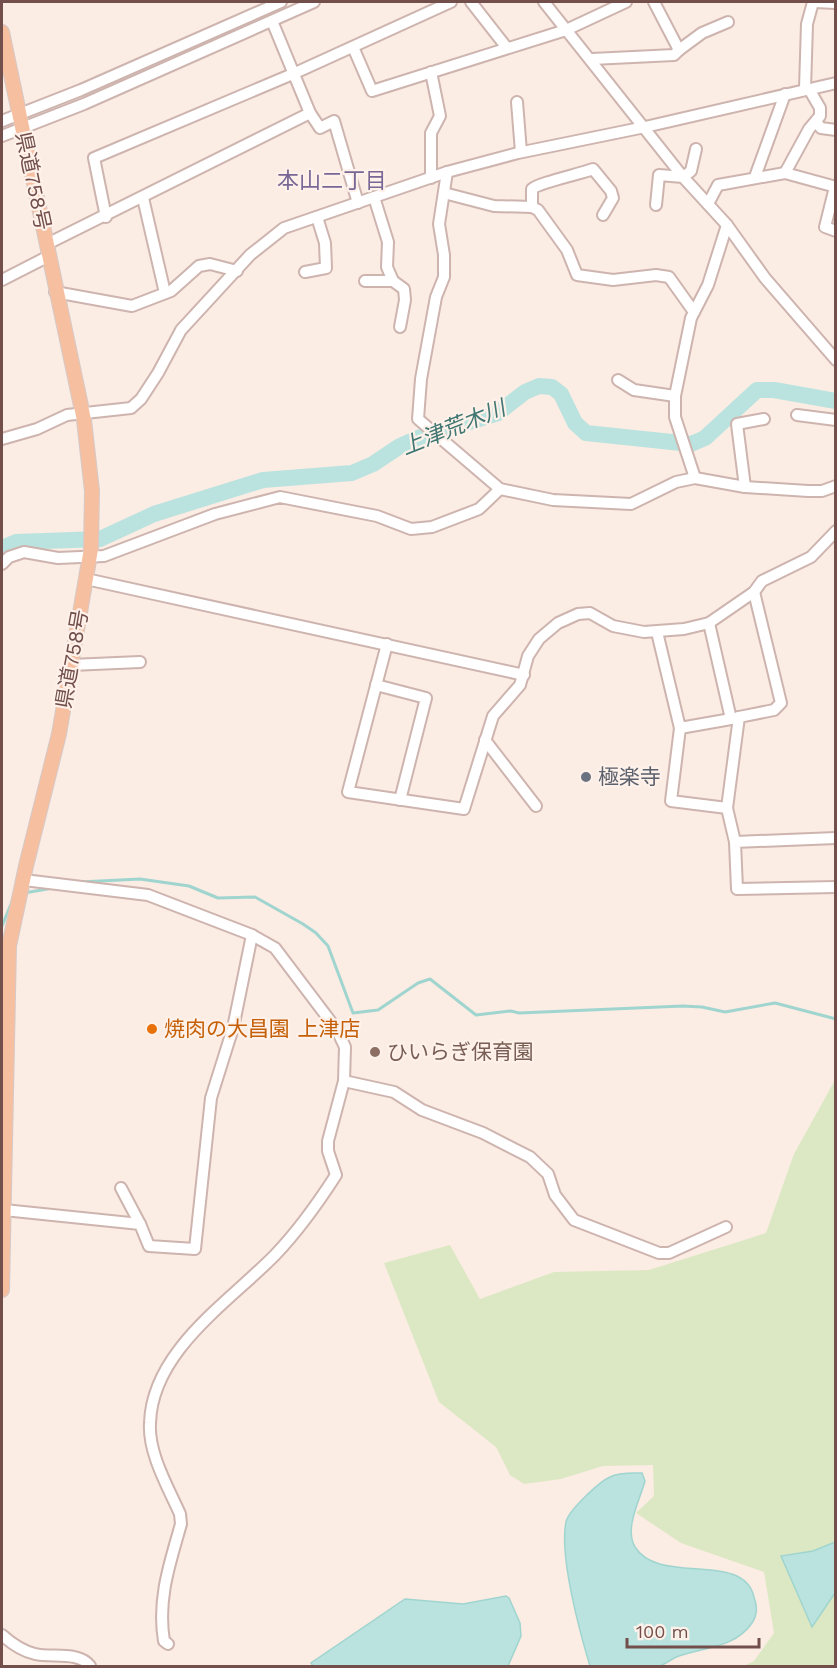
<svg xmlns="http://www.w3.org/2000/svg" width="837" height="1668" font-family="'Work Sans','Noto Sans JP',sans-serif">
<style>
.green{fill:#dce8c3}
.water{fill:#bae3df;stroke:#a0d5cf;stroke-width:1.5}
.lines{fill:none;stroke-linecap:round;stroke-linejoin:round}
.stream{stroke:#a0d5cf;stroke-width:3}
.river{stroke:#bae3df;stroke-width:16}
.minor-casing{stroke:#ceb4ae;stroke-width:14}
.major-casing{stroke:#d5cac9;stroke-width:16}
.minor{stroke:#fff;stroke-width:10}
.major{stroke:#f6bfa0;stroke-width:14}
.worship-dot{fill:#6b7280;stroke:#fef1ea;stroke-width:2}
.food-dot{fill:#e8710a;stroke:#fef1ea;stroke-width:2}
.education-dot{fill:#8d6e63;stroke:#fef1ea;stroke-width:2}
.labels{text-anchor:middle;stroke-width:4.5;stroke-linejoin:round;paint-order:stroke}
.street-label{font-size:21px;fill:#724f4b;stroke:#fef1ea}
.worship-label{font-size:21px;fill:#5b616d;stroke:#fef1ea;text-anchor:start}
.food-label{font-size:21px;fill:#c56008;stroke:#fef1ea;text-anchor:start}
.education-label{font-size:21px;fill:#785e54;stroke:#fef1ea;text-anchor:start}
.neighbourhood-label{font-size:22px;fill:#796795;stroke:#fef1ea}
.water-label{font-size:22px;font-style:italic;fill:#407772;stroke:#fef1ea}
</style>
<rect width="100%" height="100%" fill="#fbece4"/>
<polygon class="green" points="835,1080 835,1666 744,1666 754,1661 774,1633 764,1572 681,1543 636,1513 654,1496 653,1465 603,1466 561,1479 524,1484 510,1475 496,1447 439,1402 384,1263 450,1245 480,1299 554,1272 649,1270 766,1233 794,1154"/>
<g class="water">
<path d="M 642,1473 L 645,1481 C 640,1500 624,1528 635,1547 C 659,1586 743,1550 754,1597 C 757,1606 758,1614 752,1623 C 735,1648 704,1647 679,1656 C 672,1658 665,1665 659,1666 C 641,1668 610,1667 590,1666 C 580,1633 559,1556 566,1522 C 568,1511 599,1482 610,1477 C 619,1472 632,1473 642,1473 Z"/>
<polygon points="835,1542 835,1593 812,1627 781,1556 813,1551"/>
<polygon points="506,1596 509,1598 520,1623 521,1636 508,1666 313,1666 311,1663 405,1599 463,1604"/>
</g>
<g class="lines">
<g class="stream">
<polyline points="80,882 140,879 189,886 218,898 255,897 303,924 316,933 328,946 353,1013 378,1010 418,983 430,979 476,1015 511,1011 519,1013 683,1006 702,1007 725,1012 775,1003 836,1019"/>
<polyline points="24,893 53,888"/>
<polyline points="2,926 15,894"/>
</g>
<polyline class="river" points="2,548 16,542 100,539 154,514 263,480 352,473 373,464 400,446 418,438 498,413 525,392 539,386 552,387 561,394 575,423 586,433 691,444 705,438 757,390 774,390 836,401"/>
<g class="minor-casing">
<g id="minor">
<polyline points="471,2 507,48"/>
<polyline points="544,2 683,177 727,225 765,278 836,360"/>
<polyline points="815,2 836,3"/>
<polyline points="272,21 310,113 320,128 334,121 358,203"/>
<polyline points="353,47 372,91 566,30 626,2"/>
<polyline points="679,50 702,33 728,22"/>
<polyline points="592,59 674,55 679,50 654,2"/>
<polyline points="805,89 807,24 813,2"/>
<polyline points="517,102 521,152"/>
<polyline points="2,121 81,90 281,2"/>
<polyline points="816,122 821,128 836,130"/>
<polyline points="2,136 84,104 314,2"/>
<polyline points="447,172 439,224 444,255 444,277 436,297 421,379 418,419 500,489 553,500 631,504 676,482 695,478 745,487 808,491 822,491 836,486"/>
<polyline points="785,173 809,129 820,116 820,108 809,89"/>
<polyline points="755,177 785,94"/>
<polyline points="431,178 431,133 440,116 431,72"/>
<polyline points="835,187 825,227 836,231"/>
<polyline points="444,193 494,206 532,207 538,210 567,250 577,275 613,280 656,275 669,277 694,312"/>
<polyline points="143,198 165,293"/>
<polyline points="708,204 718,185 785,173 836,187"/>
<polyline points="656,205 659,175 683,177 691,171 696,149"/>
<path d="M 532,207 L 532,189 C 538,183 580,174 593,169 L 611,191 L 613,198 L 603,215"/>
<polyline points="106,217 94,158 295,73 451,2"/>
<polyline points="47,244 310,113"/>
<polyline points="305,272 326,268 325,243 317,217"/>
<polyline points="2,280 49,256"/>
<polyline points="365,281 393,281 387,267 388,242 374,197"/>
<polyline points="393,281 404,289 405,300 400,327"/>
<polyline points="55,292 132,306 171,291 199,266 210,264 237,271"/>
<polyline points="618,380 634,390 675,396"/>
<polyline points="797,415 836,420"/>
<polyline points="2,439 37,429 67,415 131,408 141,399 158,373 181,330 250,255 284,228 447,172 518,153 645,127 836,83"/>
<polyline points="695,478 675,417 675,396 691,318 708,285 727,225"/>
<polyline points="745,487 737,424 764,419"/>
<polyline points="2,564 9,557 24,552 58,558 104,556 215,514 280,497 377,516 411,529 432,527 479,509 500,489"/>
<polyline points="86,579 524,675"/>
<polyline points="709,623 731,719 739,717"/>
<polyline points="657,632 680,728 671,801 727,808"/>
<polyline points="387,644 348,792 464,809 493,716 520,685 528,656 539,639 558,623 578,614 590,613 613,626 644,632 684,629 709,623 754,592 762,581 811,557 836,531"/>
<polyline points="71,665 140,662"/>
<polyline points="376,685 426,698 400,800"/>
<polyline points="680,728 731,719"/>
<polyline points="485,740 536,806"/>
<polyline points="836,838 735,842 737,889 836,887"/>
<polyline points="735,842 727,808 739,717 774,710 781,703 754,592"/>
<path d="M 24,880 L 148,895 L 252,935 L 275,948 L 337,1030 L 345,1047 L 344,1081 L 328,1141 L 328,1151 L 336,1175 C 318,1203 298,1231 275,1255 C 229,1302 152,1351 150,1423 C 148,1453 168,1487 180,1514 L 181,1524 C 170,1563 157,1599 164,1641 L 168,1644"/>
<polyline points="344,1081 394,1092 422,1110 483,1133 530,1157 548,1174 555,1195 574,1220 659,1253 669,1253 726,1227"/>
<polyline points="121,1188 140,1224"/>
<polyline points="4,1210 140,1224 149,1246 195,1249 211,1098 233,1028 252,935"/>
<path d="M 2,1635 C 12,1644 22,1651 35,1654 C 52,1658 79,1651 90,1666"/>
</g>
</g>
<g class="major-casing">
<polyline id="major" points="2,32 84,420 92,491 91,549 59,734 26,866 9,946 2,1290"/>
</g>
<use href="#minor" class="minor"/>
<use href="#major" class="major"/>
</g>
<circle class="worship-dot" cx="586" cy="777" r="6"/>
<circle class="food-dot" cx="152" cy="1029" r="6"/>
<circle class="education-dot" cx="375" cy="1052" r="6"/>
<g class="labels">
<g class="street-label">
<text transform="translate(33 181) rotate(78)" y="7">県道758号</text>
<text transform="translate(72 659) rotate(-80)" y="7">県道758号</text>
</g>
<g class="worship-label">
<text x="598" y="784">極楽寺</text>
</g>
<g class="food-label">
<text x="164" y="1036">焼肉の大昌園 上津店</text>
</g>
<g class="education-label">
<text x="387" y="1059">ひいらぎ保育園</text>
</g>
<g class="neighbourhood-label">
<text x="332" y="188">本山二丁目</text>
</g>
<g class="water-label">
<text transform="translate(453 427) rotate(-22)" y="8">上津荒木川</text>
</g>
</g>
<rect width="837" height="1668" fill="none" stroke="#724f4b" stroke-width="6"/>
<path d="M627 1638v9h132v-9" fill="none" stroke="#724f4b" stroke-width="3"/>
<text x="636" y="1638" font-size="18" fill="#724f4b" stroke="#fef1ea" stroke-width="4.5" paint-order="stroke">100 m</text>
</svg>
